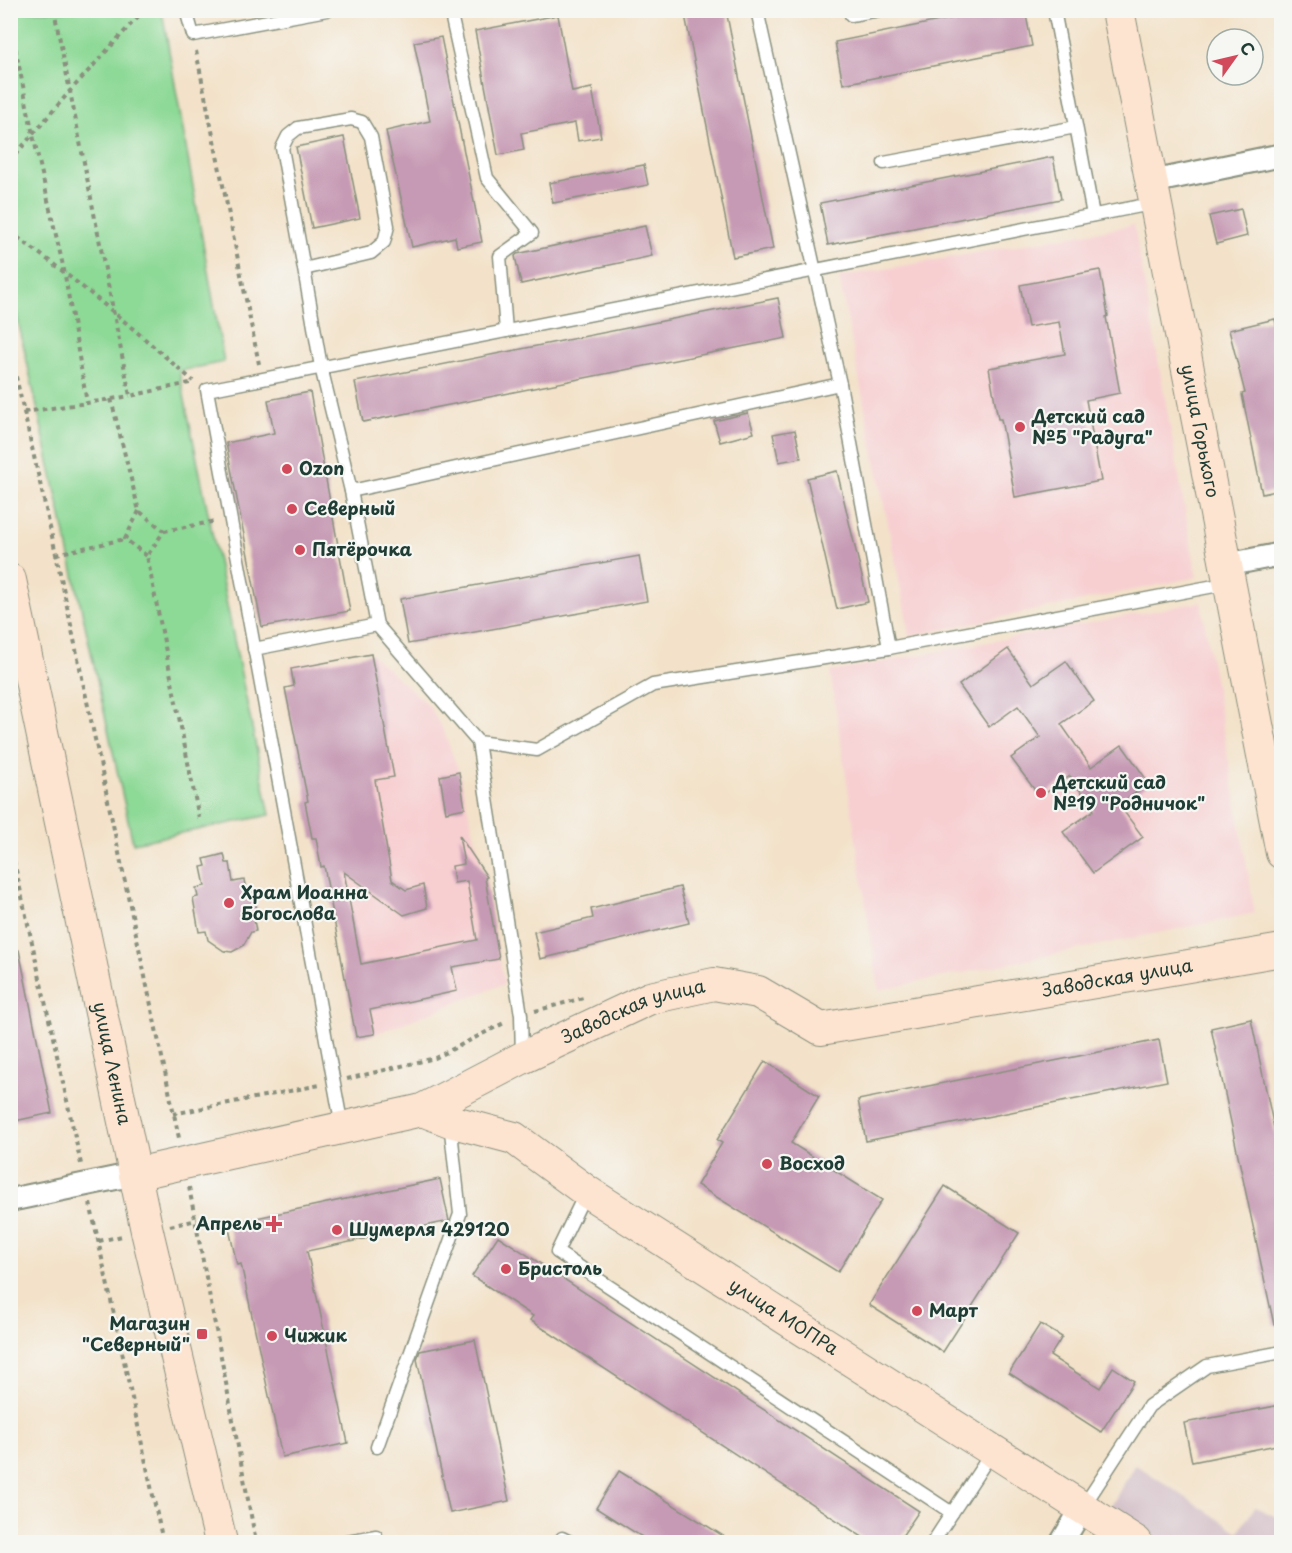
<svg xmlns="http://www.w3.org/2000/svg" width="1292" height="1553" font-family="'Playpen Sans',sans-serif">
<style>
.built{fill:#f7cfd1}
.industrial{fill:#d2bdc6}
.green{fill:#8dd996;stroke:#568b65;stroke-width:1.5}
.building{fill:#c69ab4}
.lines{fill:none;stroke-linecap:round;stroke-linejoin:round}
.lane-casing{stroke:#89907e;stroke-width:15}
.street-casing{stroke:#89907e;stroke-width:26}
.secondary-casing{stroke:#89907e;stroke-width:34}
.path{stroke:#89907e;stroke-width:4;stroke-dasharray:4.5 4.5;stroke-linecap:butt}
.lane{stroke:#fff;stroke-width:12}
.street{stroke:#fff;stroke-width:22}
.secondary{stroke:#fde4d0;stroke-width:32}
.poi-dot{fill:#d1495b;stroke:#f6f6f2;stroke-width:2}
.labels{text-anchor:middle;stroke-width:4.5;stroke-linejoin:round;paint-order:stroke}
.poi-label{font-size:18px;font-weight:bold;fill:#1f3d34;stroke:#f6f6f2;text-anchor:start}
.street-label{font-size:18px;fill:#1f3d34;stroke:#f6f6f2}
</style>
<rect width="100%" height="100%" fill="#f6f6f2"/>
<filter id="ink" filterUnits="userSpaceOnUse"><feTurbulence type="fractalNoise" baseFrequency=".0167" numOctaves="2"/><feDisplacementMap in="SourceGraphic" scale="12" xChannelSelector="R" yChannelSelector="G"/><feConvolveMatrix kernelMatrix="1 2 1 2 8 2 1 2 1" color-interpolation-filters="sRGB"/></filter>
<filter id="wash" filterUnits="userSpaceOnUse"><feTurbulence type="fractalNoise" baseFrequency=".008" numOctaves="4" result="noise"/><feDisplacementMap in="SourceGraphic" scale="24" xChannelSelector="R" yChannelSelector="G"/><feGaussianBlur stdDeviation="1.35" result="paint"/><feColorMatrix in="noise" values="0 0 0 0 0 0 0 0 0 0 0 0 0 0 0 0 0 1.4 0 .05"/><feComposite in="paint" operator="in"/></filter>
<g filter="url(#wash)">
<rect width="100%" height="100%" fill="#f3e2c9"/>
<g class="built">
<polygon points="1134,225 1197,577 910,636 839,277"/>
<polygon points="1201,602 1255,913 879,990 830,672"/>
<polygon points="371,654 429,706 444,732 459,772 484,873 504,984 375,1034 356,1037 324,867 321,867 316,838 312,838 303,780 285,688 294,686 290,665"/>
</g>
<polygon class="industrial" points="1135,1464 1238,1532 1255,1507 1281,1519 1281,1542 1162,1542 1110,1508"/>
<polygon class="green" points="10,11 162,11 224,362 179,371 270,815 133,843 11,289"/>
<g id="blocks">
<g class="building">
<polygon points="684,10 726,10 773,249 733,257"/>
<polygon points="993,10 1025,10 1032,46 843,84 835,42"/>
<polygon points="558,15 572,92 592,88 601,137 578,141 575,123 521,133 524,150 498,155 475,31"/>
<polygon points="441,37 482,242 457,247 455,237 412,247 386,131 430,121 414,42"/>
<polygon points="344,137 360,218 312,228 296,147"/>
<polygon points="1053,157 1061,199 828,245 820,203"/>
<polygon points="644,165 648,185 553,203 549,183"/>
<polygon points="1241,209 1247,236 1216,244 1209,216"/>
<polygon points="645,226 652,256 521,284 515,256 517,254"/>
<polygon points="1100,270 1108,316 1106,317 1120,393 1086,400 1101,481 1015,497 1001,419 998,419 989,368 1065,354 1059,322 1028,327 1020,285"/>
<polygon points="778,298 786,338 363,422 355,382"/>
<polygon points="1275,319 1281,347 1281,490 1262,494 1242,394 1245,393 1229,330"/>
<polygon points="310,392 350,611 262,627 226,443 274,433 268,400"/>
<polygon points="748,413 754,433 720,442 714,421"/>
<polygon points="795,430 801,458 779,462 773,434"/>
<polygon points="837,471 868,602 837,609 807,478"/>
<polygon points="639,556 647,601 408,644 400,599"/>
<polygon points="1008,649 1033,684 1066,661 1094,701 1061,724 1091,767 1122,745 1149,783 1119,805 1143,837 1093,873 1063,832 1094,810 1070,776 1040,797 1011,758 1040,737 1018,706 989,727 959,685"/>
<polygon points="371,654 394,777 375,780 392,880 406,890 423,885 427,908 404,915 344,872 361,964 477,940 467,881 454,883 452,866 464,864 459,835 487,877 485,878 499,959 452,967 457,991 370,1010 375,1034 356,1037 324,866 321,867 316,838 312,838 305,802 308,801 285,688 294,686 291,669"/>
<polygon points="459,772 465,808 446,812 440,776"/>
<polygon points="224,854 226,863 230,863 233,882 244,880 246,890 252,889 259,919 254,920 256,931 251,932 243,946 232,952 224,951 208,940 206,931 199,932 193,898 198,897 196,888 205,886 201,867 206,866 204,859"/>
<polygon points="680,887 689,923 540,959 534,932 593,918 591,909"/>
<polygon points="19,950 52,1113 10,1122 10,951"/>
<polygon points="1251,1019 1281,1161 1281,1324 1274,1325 1211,1028"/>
<polygon points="1159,1040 1167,1081 866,1141 858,1100"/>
<polygon points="765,1061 819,1096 791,1143 882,1200 838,1272 697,1185 722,1143 717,1140"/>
<polygon points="440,1179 449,1221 307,1251 348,1443 282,1457 241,1264 237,1265 228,1224"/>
<polygon points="945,1186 1019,1233 943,1352 869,1305"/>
<polygon points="498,1236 919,1511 898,1542 870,1542 530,1320 533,1316 472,1276"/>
<polygon points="1040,1324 1062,1337 1050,1356 1100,1388 1113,1367 1134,1381 1101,1432 1009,1373"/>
<polygon points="475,1340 509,1501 450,1513 417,1359 420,1351"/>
<polygon points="1281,1405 1281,1444 1192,1462 1184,1423"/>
<polygon points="619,1471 733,1542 650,1542 596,1508"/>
</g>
</g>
</g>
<g filter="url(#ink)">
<use href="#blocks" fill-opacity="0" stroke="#89907e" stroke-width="1.5"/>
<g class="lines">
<g class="lane-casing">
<g id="lane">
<polyline points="186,10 193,35 327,10"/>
<polyline points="450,10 487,178 532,233 500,256 506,331"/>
<polyline points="757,10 840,384"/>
<polyline points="1054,10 1093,215"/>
<polyline points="851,15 879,10"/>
<polyline points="884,163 1076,127"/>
<polyline points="351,491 840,384 889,648 653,685 537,750 478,742"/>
<polyline points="377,625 478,742 521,1015 522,1057"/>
<polyline points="889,648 1230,583"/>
<polyline points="254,649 377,625 351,491 321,367 304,269 371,253 384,242 388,226 371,137 362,122 351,119 298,128 288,136 282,148 304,269"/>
<polyline points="342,1127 207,390 1156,203"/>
<polyline points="586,1192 557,1252 952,1513"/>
<polyline points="377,1447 460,1214 450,1122"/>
<polyline points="1083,1507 1149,1406 1207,1366 1282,1352"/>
<polyline points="562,1538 570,1542"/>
<polyline points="342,1542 376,1536 378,1542"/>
<polyline points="933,1542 992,1452"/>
</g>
</g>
<g class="street-casing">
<g id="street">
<polyline points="1151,182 1282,155"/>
<polyline points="1226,565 1282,554"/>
<polyline points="10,1200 135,1174"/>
<polyline points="1062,1542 1083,1507"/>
</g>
</g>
<g class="secondary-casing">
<g id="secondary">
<path id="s1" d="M 1118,10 L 1282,853"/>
<path id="s2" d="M 10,580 L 147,1231 L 221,1542"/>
<path id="s3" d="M 422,1110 L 450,1121 L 514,1138 L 586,1191 L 1136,1542"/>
<path id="s4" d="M 135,1174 L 422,1110 L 522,1058 L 650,998 L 714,984 L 758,992 L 821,1029 L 1282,950"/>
</g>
</g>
<g class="path">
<polyline points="54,10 130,396 194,382"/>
<polyline points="10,22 33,135 64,270 87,403 130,396"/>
<polyline points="196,51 259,364"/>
<polyline points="10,161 70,91 144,10"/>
<path d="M 10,232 C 76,279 133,328 193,381"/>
<polyline points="10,350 56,554 179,1138"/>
<polyline points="111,399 139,511 164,531 147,556 199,818"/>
<polyline points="24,412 87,403"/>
<polyline points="139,511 125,539 147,556"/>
<polyline points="164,531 217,521"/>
<polyline points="56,554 125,539"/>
<polyline points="10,843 81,1164"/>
<polyline points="535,1011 583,998"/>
<polyline points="347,1079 435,1058 506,1022"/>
<polyline points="173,1114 320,1085"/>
<polyline points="189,1187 256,1542"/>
<polyline points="90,1203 163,1542"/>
<polyline points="170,1226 197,1220"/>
<polyline points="99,1241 122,1236"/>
</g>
<use href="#lane" class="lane"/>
<use href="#street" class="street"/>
<use href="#secondary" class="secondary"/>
</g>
</g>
<g class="poi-dot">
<circle cx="1020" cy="427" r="6"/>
<circle cx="287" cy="469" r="6"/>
<circle cx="292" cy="509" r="6"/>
<circle cx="300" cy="550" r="6"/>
<circle cx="1041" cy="793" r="6"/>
<circle cx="229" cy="903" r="6"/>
<circle cx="767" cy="1164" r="6"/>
<path d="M271 1215h6v6h6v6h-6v6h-6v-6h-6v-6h6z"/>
<circle cx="337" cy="1230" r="6"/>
<circle cx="506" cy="1269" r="6"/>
<circle cx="917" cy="1311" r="6"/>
<rect x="196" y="1328" width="12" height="12" rx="3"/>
<circle cx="272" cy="1336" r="6"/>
</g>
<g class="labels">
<g class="poi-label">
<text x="1032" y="423">Детский сад<tspan x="1032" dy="21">№5 "Радуга"</tspan></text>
<text x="299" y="475">Ozon</text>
<text x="304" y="515">Северный</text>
<text x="312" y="556">Пятёрочка</text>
<text x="1053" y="789">Детский сад<tspan x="1053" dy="21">№19 "Родничок"</tspan></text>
<text x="241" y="899">Храм Иоанна<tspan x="241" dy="21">Богослова</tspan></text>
<text x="779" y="1170">Восход</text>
<text x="262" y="1230" text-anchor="end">Апрель</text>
<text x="349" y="1236">Шумерля 429120</text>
<text x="518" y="1275">Бристоль</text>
<text x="929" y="1317">Март</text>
<text x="190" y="1330" text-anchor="end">Магазин<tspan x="190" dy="21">"Северный"</tspan></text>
<text x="284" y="1342">Чижик</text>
</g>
<g class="street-label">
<text dy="6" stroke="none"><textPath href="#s1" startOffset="429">улица Горького</textPath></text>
<text dy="6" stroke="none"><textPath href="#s4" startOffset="1032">Заводская улица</textPath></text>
<text dy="6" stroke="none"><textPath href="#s4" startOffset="528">Заводская улица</textPath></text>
<text dy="6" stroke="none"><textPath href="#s2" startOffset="494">улица Ленина</textPath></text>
<text dy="6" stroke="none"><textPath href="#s3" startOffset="420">улица МОПРа</textPath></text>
</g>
</g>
<rect width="1292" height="1553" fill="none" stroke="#f6f6f2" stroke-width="36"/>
<g transform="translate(1235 57) rotate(56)"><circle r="28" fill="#f6f6f2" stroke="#a0aca6" stroke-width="1.5"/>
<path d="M0-4.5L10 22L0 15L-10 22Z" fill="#d1495b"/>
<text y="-9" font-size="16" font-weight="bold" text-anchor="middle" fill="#1f3d34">С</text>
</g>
</svg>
